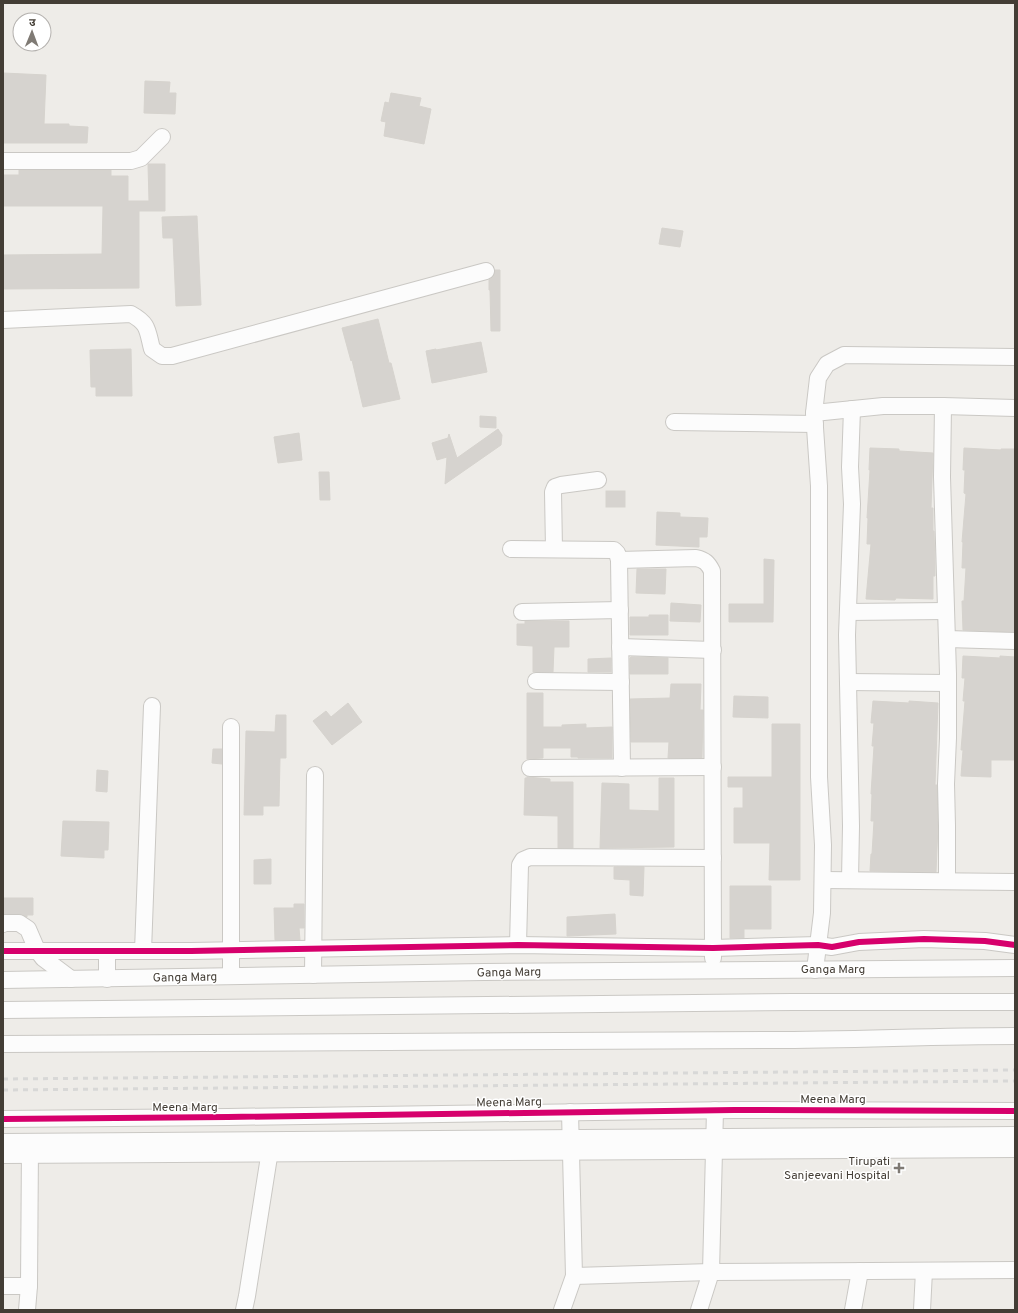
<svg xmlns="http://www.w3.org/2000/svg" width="1018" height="1313" font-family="Overpass,'Noto Sans Devanagari',sans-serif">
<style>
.building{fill:#d6d3cf;stroke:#d6d3ce}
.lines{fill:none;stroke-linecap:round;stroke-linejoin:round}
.minor-casing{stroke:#cac8c4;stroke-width:18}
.minor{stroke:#fcfcfc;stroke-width:16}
.rail{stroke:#d8d8d7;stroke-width:3;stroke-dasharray:5 5;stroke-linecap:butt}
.cycleway-casing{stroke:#fff;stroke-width:8}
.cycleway{stroke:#d6006c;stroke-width:6}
.poi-dot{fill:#7f7a74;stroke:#fff;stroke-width:1.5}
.labels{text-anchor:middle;stroke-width:3;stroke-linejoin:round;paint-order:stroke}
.street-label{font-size:12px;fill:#433d35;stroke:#fff}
.poi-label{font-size:12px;fill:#433d35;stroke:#fff;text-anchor:end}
</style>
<rect width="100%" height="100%" fill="#eeece8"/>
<g class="building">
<polygon points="3,73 46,75 44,124 69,124 69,126 88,127 87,143 3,143"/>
<polygon points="145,81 170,82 169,93 176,93 175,114 144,113"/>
<polygon points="391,93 421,98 419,106 431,109 424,144 384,136 386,122 381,121 385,102 389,103"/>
<polygon points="148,164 165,164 165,211 139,211 139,288 3,289 3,255 102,254 103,206 3,206 3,175 19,175 19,170 111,170 111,176 128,176 128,201 149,201"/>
<polygon points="197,216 201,305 176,306 173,238 163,238 162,217"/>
<polygon points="662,228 683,231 680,247 659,244"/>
<polygon points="495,270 500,270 500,331 491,331 490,290 489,290 489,280 493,277"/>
<polygon points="378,319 389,363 391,363 400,399 363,407 352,360 351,361 342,328"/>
<polygon points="481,342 487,372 432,383 426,351 436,349 436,350"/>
<polygon points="131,349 132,396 96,396 96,387 91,387 90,350"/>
<polygon points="480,416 496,417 496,428 480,427"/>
<polygon points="498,429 502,435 501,445 445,484 447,457 437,460 432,443 448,438 449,434 457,458"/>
<polygon points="299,433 302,460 278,463 274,437"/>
<polygon points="870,448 899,449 899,451 933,453 931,508 933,508 933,531 934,531 935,564 935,576 933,576 933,599 896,598 895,600 866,599 871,544 867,544 868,518 867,518 870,470 869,470"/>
<polygon points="964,448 1001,450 1001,449 1015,449 1015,632 963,630 962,601 964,601 966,568 962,568 963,542 962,542 966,494 964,493 965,470 963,470"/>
<polygon points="319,472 329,472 330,500 320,500"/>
<rect x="606" y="491" width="19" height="16"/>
<polygon points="657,512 680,513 680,517 708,518 707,537 699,537 699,547 656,545"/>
<polygon points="764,559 774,560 773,622 729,622 729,604 764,604"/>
<polygon points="637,569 666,569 665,594 636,593"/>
<polygon points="671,603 701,605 700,622 670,621"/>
<polygon points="649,615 668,615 668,635 630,635 630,617 649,617"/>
<polygon points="525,621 569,621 569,647 554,647 553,672 533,672 533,646 517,645 517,624 525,624"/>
<polygon points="963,656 1000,658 1000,656 1015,657 1015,760 991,760 991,777 961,776 963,750 961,750 965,701 963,701 965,678 962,678"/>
<polygon points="631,657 668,658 668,674 630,674 630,658"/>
<polygon points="611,658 611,672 588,672 588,659"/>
<polygon points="671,684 701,684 700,710 703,710 702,758 668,758 669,742 631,742 630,699 670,698"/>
<polygon points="527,693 543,693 543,727 562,727 562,725 586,724 586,728 612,727 612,758 578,758 578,757 571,757 571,748 543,748 543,758 527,759"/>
<polygon points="734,696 768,697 768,718 733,717"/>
<polygon points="873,701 909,703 909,701 938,703 935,785 937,785 938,826 936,872 870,871 871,854 872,854 874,821 871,821 872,794 871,794 874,746 872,746 874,723 871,723"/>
<polygon points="348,703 362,722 332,745 313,721 326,711 331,717"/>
<polygon points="276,715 286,715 286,758 280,758 279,806 263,806 263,815 244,815 246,731 275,732"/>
<polygon points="772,724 800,724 800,880 769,880 770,843 734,843 734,808 743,808 743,787 728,787 728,777 772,777"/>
<polygon points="213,749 222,749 222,764 212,763"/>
<polygon points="97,770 108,771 107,792 96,791"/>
<polygon points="527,777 550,779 550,782 573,782 573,848 558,848 558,816 524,815 525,778 527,778"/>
<polygon points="659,778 674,778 674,847 600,848 602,783 629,784 629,810 659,811"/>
<polygon points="63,821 109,822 108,850 104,850 104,858 61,856"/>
<polygon points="271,859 271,884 254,884 254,860"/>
<polygon points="614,867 644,867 643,896 630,895 630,880 614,879"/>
<polygon points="730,886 771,886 771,929 744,929 744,938 730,938"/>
<polygon points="3,898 33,898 33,915 27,915 27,917 19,914 3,914"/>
<polygon points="294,904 304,904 304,928 299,928 300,940 275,940 274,908 294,908"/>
<polygon points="615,914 616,934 567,936 567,917"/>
</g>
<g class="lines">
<g class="minor-casing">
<g id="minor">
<polyline points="3,161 131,161 141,158 162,137"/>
<path d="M 3,320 L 131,314 C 149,324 147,330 152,349 L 162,356 L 172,356 L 486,271"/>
<polyline points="943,406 942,477 948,674 948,738 946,784 947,826 947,880"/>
<polyline points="814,413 883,406 943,406 1015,408"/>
<polyline points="674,422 815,424"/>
<path d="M 511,549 L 614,550 L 617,553 L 619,560 L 696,558 C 705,560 708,563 712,571 L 713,958"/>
<polyline points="554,549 553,492 555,487 561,485 598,480"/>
<polyline points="619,560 622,768"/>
<polyline points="522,612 620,610"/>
<polyline points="848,612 946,611"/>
<polyline points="947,639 1015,641"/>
<polyline points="620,647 713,650"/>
<polyline points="536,681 621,682"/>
<polyline points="848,682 948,683"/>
<polyline points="530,768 713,767"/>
<polyline points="823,880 1015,882"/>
<polyline points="850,880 851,826 847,635 852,504 850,467 852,409"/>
<polyline points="3,924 5,923 19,923 28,929 37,950 43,958 71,979"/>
<polyline points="518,945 520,865 523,860 530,857 713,858"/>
<polyline points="3,951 191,951 518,945 713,948 818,945 832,947 859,942 924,939 985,941 1015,945"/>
<polyline points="107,951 107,979"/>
<polyline points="143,951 152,706"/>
<polyline points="815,970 822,913 823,845 819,777 819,486 814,413 818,378 827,364 844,355 1015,357"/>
<polyline points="313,975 315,775"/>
<polyline points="231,976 231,727"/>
<polyline points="3,980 484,972 1015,968"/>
<polyline points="3,1010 793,1002 1015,1002"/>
<path d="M 3,1044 C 259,1043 515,1041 771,1040 C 852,1040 934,1036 1015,1036"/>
<polyline points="3,1119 228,1117 734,1110 1015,1111"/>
<polyline points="3,1142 1015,1135"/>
<polyline points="3,1155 1015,1149"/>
<polyline points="574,1276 711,1272 1015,1270"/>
<polyline points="3,1286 29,1286 27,1310"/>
<polyline points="29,1286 30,1146"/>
<polyline points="244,1310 247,1296 271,1144"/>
<polyline points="562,1310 574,1276 570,1112"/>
<polyline points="699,1310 711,1272 715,1110"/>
<polyline points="853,1310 860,1271"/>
<polyline points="922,1310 924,1271"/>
</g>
</g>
<use href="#minor" class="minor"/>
<g class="rail">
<polyline points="3,1079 1015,1070"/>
<polyline points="3,1090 1015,1081"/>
</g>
<g class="cycleway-casing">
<g id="cycleway">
<polyline points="3,951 191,951 518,945 713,948 818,945 832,947 859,942 924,939 985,941 1015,945"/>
<polyline points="3,1119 228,1117 734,1110 1015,1111"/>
</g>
</g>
<use href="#cycleway" class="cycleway"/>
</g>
<path class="poi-dot" d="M897 1162h4v4h4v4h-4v4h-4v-4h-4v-4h4z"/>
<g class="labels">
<g class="street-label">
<text x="833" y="973">Ganga Marg</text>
<text transform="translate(509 972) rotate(-1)" y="4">Ganga Marg</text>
<text transform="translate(185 977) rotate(-1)" y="4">Ganga Marg</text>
<text x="833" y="1103">Meena Marg</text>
<text transform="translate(509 1102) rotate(-1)" y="4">Meena Marg</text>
<text x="185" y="1111">Meena Marg</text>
</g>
<g class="poi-label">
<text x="890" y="1165">Tirupati<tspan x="890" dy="14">Sanjeevani Hospital</tspan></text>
</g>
</g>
<rect width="1018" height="1313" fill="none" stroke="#433d35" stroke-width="8"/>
<g transform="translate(32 32) rotate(1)"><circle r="19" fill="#ffffff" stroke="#b4b1ae"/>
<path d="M0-3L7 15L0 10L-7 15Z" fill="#7f7a74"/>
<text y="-6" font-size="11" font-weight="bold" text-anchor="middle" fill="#433d35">उ</text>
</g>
</svg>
